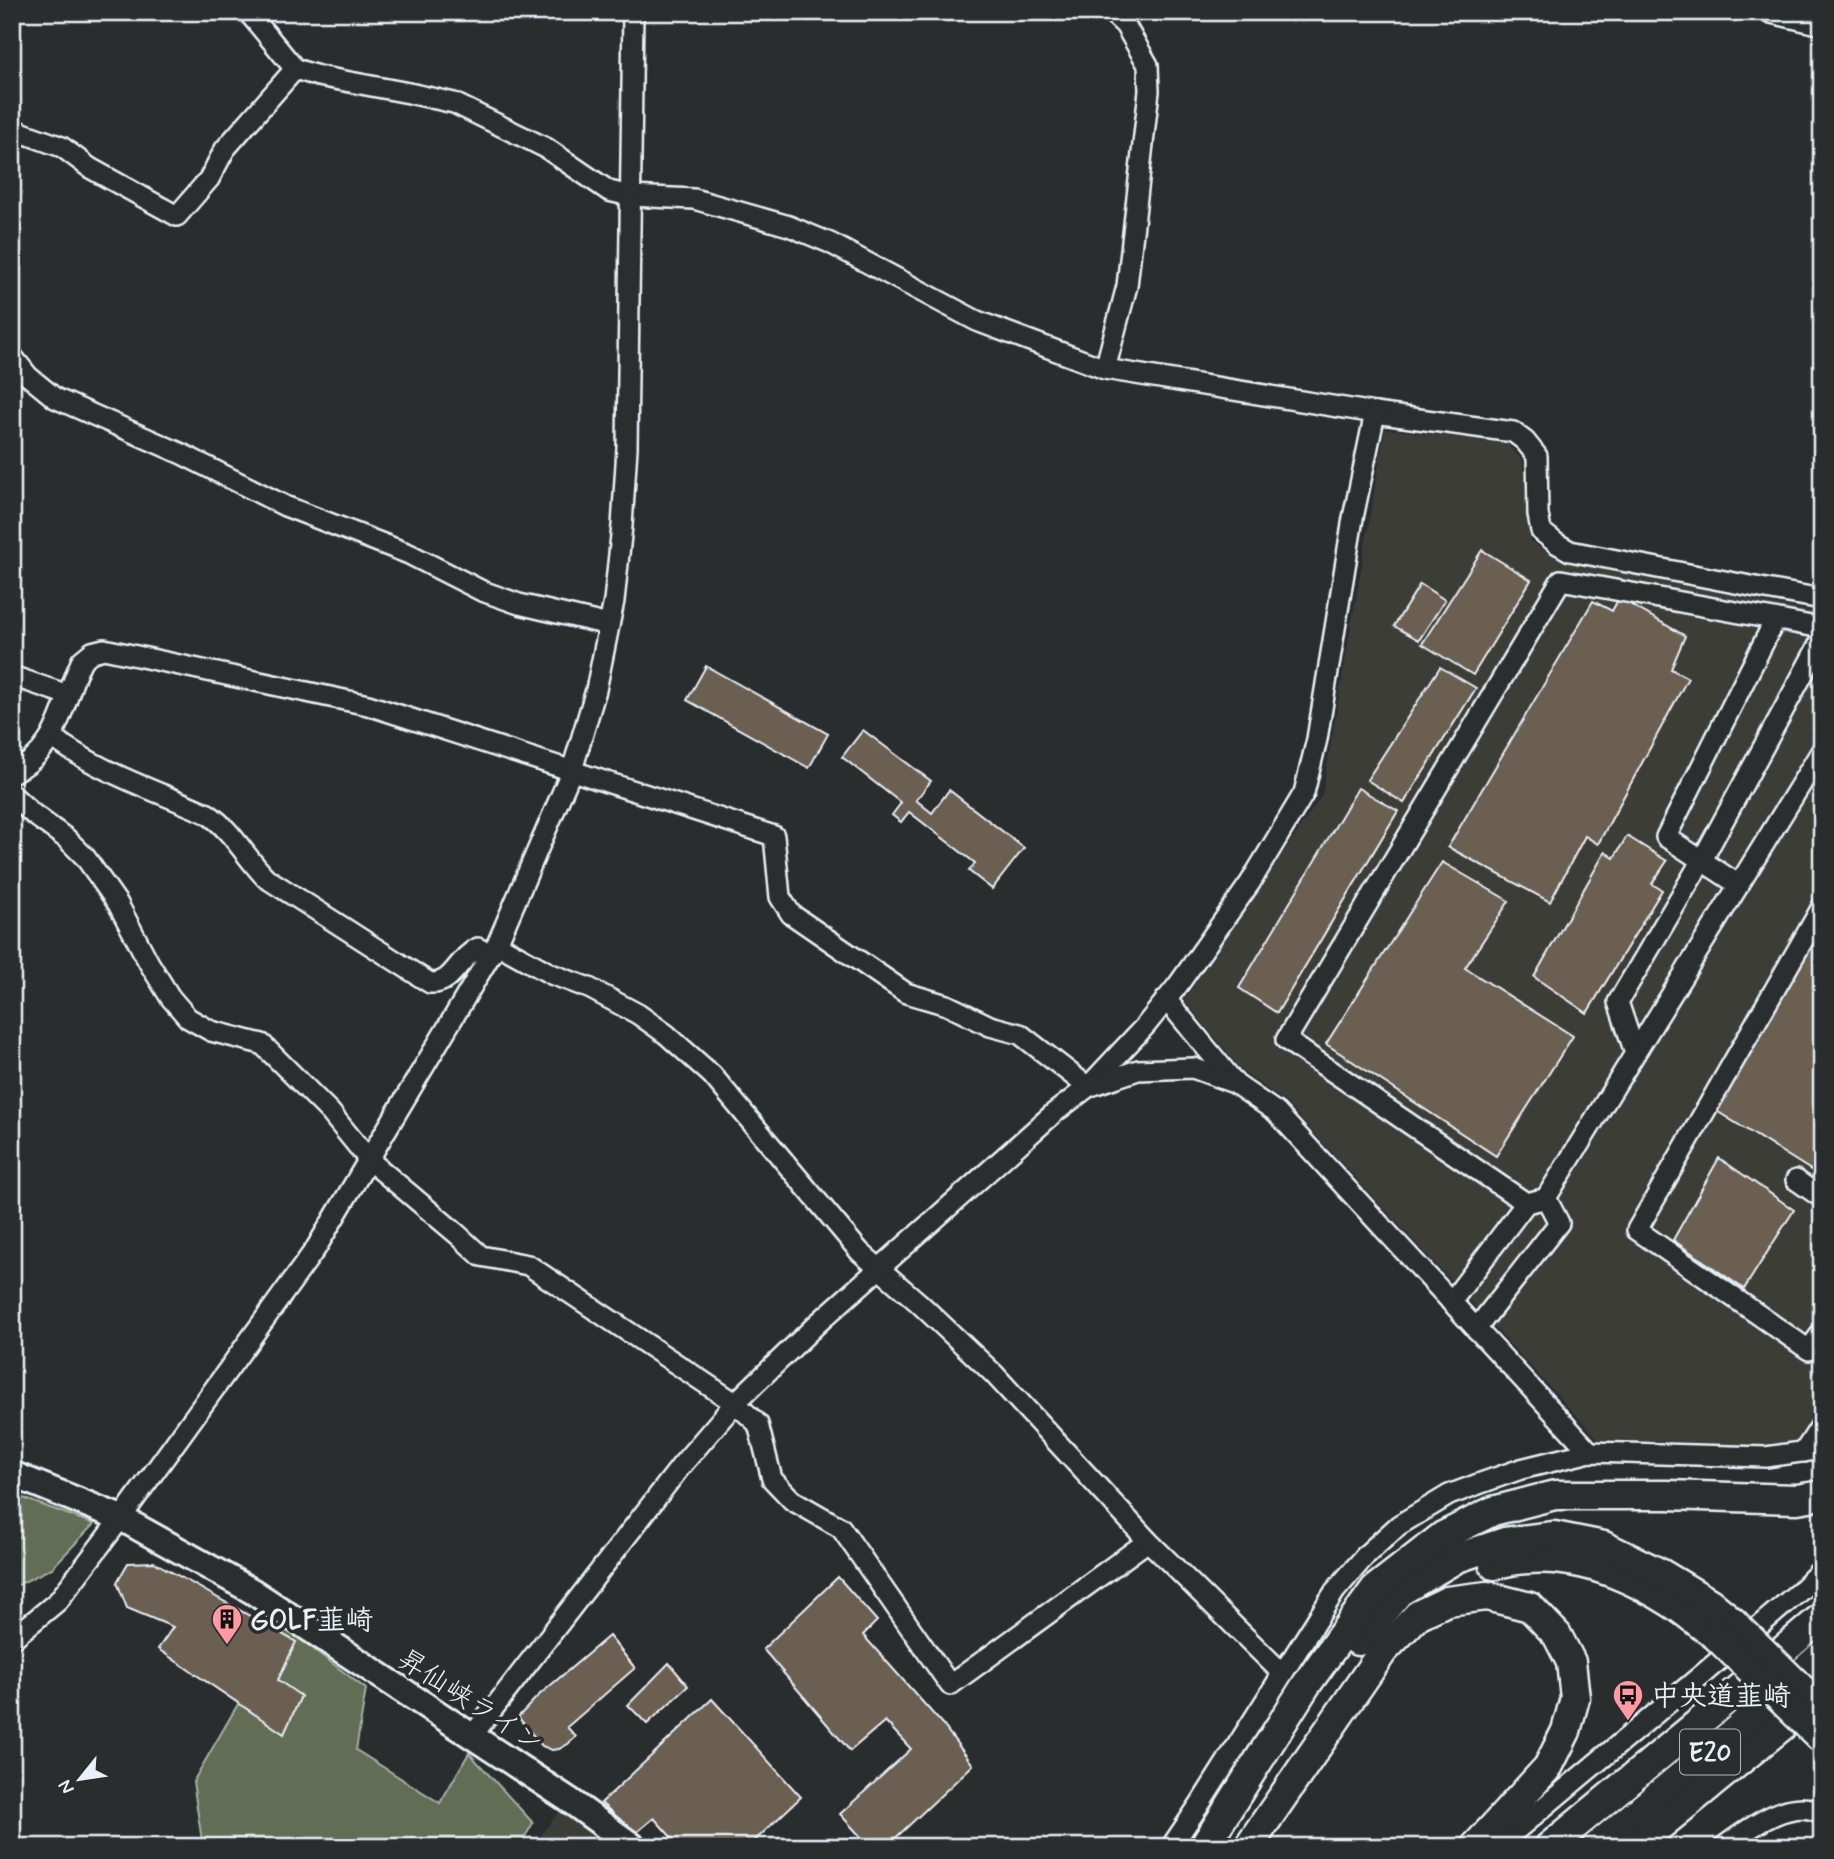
<svg xmlns="http://www.w3.org/2000/svg" width="1834" height="1859" font-family="Mynerve,'Klee One',sans-serif">
<style>
.built{fill:#3d3c38}
.green{fill:#636d54;stroke:#a6afa6;stroke-width:2}
.building{fill:#6a5e51;stroke:#e8f1f8;stroke-width:2}
.lines{fill:none;stroke-linecap:round;stroke-linejoin:round}
.minor-casing{stroke:#e8f1f8;stroke-width:24}
.major-casing{stroke:#e8f1f8;stroke-width:30}
.highway-casing{stroke:#e8f1f8;stroke-width:33}
.minor{stroke:#2a2d2e;stroke-width:19}
.major{stroke:#2a2d2e;stroke-width:24}
.highway{stroke:#2a2d2e;stroke-width:28}
.highway-bridge-casing{stroke:#e8f1f8;stroke-width:33;stroke-linecap:butt}
.highway-bridge{stroke:#2a2d2e;stroke-width:28}
.labels{text-anchor:middle;stroke-width:7;stroke-linejoin:round;paint-order:stroke}
.shield{fill:#2a2d2e;stroke:#afb6bb;stroke-width:2}
.shield-label{font-size:26px;font-weight:bold;fill:#e8f1f8}
.poi-label{font-size:28px;font-weight:bold;fill:#e8f1f8;stroke:#2a2d2e;text-anchor:start}
.street-label{font-size:28px;fill:#e8f1f8;stroke:#2a2d2e}
</style>
<rect width="100%" height="100%" fill="#2a2d2e"/>
<filter id="ink" filterUnits="userSpaceOnUse"><feTurbulence type="fractalNoise" baseFrequency=".0143" numOctaves="2"/><feDisplacementMap in="SourceGraphic" scale="14" xChannelSelector="R" yChannelSelector="G"/><feConvolveMatrix kernelMatrix="1 2 1 2 8 2 1 2 1" color-interpolation-filters="sRGB"/></filter>
<g filter="url(#ink)">
<g class="built">
<polygon points="1385,429 1506,443 1523,461 1530,541 1558,559 1822,614 1822,1437 1766,1445 1598,1439 1284,1101 1243,1072 1184,1000 1322,795"/>
<polygon points="569,1800 634,1847 531,1847"/>
</g>
<g class="green">
<polygon points="12,1494 94,1524 52,1568 12,1588"/>
<polygon points="283,1626 366,1689 356,1750 440,1803 469,1753 533,1823 519,1847 203,1847 193,1782"/>
</g>
<g class="building">
<polygon points="1482,550 1531,580 1473,675 1422,644"/>
<polygon points="1420,584 1445,600 1419,640 1394,626"/>
<polygon points="1619,598 1685,636 1671,669 1688,678 1598,844 1585,836 1550,902 1448,847 1593,601 1612,611"/>
<polygon points="706,666 828,734 809,768 687,700"/>
<polygon points="1440,667 1476,688 1404,803 1367,780"/>
<polygon points="863,730 931,781 916,800 932,813 949,790 1024,848 992,889 969,871 975,863 909,812 901,822 892,815 901,803 842,757"/>
<polygon points="1358,788 1398,811 1277,1013 1239,988"/>
<polygon points="1627,836 1667,861 1652,884 1662,890 1587,1013 1534,977 1605,852 1614,858"/>
<polygon points="1442,862 1509,901 1465,968 1573,1036 1496,1156 1326,1044"/>
<polygon points="1822,920 1822,1177 1715,1110"/>
<polygon points="1719,1158 1794,1210 1744,1289 1673,1240"/>
<polygon points="154,1562 296,1642 278,1680 301,1696 284,1734 158,1649 173,1627 127,1608 117,1582 128,1563"/>
<polygon points="838,1577 877,1621 863,1635 943,1725 973,1765 886,1847 870,1847 840,1814 911,1749 885,1721 850,1751 763,1649"/>
<polygon points="609,1636 635,1668 567,1727 576,1737 568,1744 559,1749 552,1750 542,1746 518,1717 538,1696"/>
<polygon points="669,1663 688,1686 647,1724 628,1705"/>
<polygon points="712,1699 801,1797 748,1847 680,1847 654,1818 636,1833 601,1803"/>
</g>
<g class="lines">
<g class="minor-casing">
<g id="minor">
<polyline points="248,12 295,69 318,76 409,93 454,103 546,148 609,191 630,196 694,199 789,226 830,243 977,321 1105,369 1375,413 1513,432 1525,441 1537,456 1538,514 1541,531 1556,543 1570,551 1766,589 1822,599"/>
<polyline points="1767,12 1822,25"/>
<polyline points="12,129 62,147 90,168 177,216 209,179 225,149 295,69"/>
<polyline points="12,356 28,376 55,398 182,454 285,506 409,554 482,591 519,604 609,625"/>
<polyline points="1105,369 1127,286 1149,91 1148,65 1125,25 1111,12"/>
<polyline points="12,676 68,695"/>
<path d="M 52,737 C 98,772 155,790 208,814 C 233,831 245,857 266,878 L 430,983 C 453,985 458,957 478,948 L 491,955"/>
<path d="M 12,773 C 60,750 61,704 82,660 L 92,652 L 104,649 L 368,705 L 774,836 L 780,897 L 791,914 L 906,993 L 947,1005 L 990,1026 L 1020,1034 L 1088,1087 L 1146,1025 L 1178,985 L 1250,883 L 1304,793 L 1317,739 L 1353,518 L 1375,413"/>
<polyline points="12,795 33,814 67,839 85,857 118,904 149,963 170,997 188,1018 211,1031 262,1044 330,1112 369,1160 457,1234 481,1256 528,1265 735,1403 758,1424 772,1479 792,1500 841,1528 950,1685 1148,1541"/>
<polyline points="1739,885 1666,837 1775,620"/>
<polyline points="1822,907 1637,1230 1809,1350 1822,1332"/>
<polyline points="497,944 551,974 589,988 638,1014 666,1034 712,1075 860,1252 919,1303 994,1374 1148,1541 1282,1673"/>
<polyline points="1166,999 1234,1082"/>
<polyline points="1635,1053 1618,1002 1702,860 1822,639"/>
<polyline points="1796,1180 1822,1198"/>
<polyline points="1526,1203 1286,1040 1561,580 1822,628"/>
<polyline points="1451,1302 1526,1203 1539,1200"/>
<polyline points="1476,1329 1559,1223 1546,1198 1822,750"/>
<polyline points="1804,1452 1822,1424"/>
<polyline points="12,1639 58,1601 121,1518 316,1248 497,944 572,770 596,690 614,601 622,526 627,448 633,12"/>
<polyline points="472,1736 681,1466 735,1403 818,1323 1054,1113 1088,1087 1138,1070 1193,1068 1234,1083 1276,1112 1590,1452"/>
<polyline points="1171,1847 1200,1804 1335,1591 1367,1554 1399,1525 1449,1495 1481,1483 1521,1469 1590,1452 1766,1457 1822,1449"/>
<polyline points="1496,1847 1704,1673 1800,1591 1822,1569"/>
<path d="M 1723,1847 C 1747,1830 1792,1794 1822,1814"/>
</g>
</g>
<g class="major-casing">
<polyline id="major" points="12,1474 121,1518 252,1591 569,1800 634,1847"/>
</g>
<g class="highway-casing">
<g id="highway">
<path d="M 1494,1565 C 1555,1547 1614,1568 1667,1600 C 1684,1610 1699,1624 1715,1635"/>
<polyline points="1358,1641 1399,1592 1457,1558 1505,1542 1554,1536 1604,1546 1660,1573 1710,1603 1733,1622"/>
<polyline points="1204,1847 1306,1685 1375,1589 1443,1536 1493,1511 1555,1495 1667,1495 1797,1499 1822,1495"/>
<polyline points="1248,1847 1383,1651 1418,1615 1447,1601 1487,1596 1530,1607 1557,1635 1571,1662 1575,1698 1566,1731 1548,1767 1475,1847"/>
<polyline points="1549,1847 1713,1711 1822,1617"/>
<polyline points="1596,1847 1733,1733 1822,1655"/>
<polyline points="1634,1847 1814,1700"/>
</g>
</g>
<use href="#minor" class="minor"/>
<use href="#major" class="major"/>
<use href="#highway" class="highway"/>
<g class="highway-bridge-casing">
<g id="highway-bridge">
<polyline points="1733,1622 1822,1709"/>
<polyline points="1715,1635 1822,1739"/>
</g>
</g>
<use href="#highway-bridge" class="highway-bridge"/>
</g>
</g>
<defs>
<g id="building-pin" transform="scale(1.575)"><path d="M0 17L-7.5 6A9.5 9.5 0 1 1 7.5 6Z" fill="#ff9aa2" stroke="#2a2d2e"/><path d="M-4-6H4V6H1V3H-1V6H-4ZM-2.5-4.3h1.7v1.8h-1.7ZM.8-4.3h1.7v1.8H.8ZM-2.5-1h1.7V.8h-1.7ZM.8-1h1.7V.8H.8Z" fill="#111"/></g>
<g id="bus-pin" transform="scale(1.575)"><path d="M0 17L-7.5 6A9.5 9.5 0 1 1 7.5 6Z" fill="#ff9aa2" stroke="#2a2d2e"/><path d="M-5-6H5V4H4V6H2V4H-2V6H-4V4H-5ZM-3.5-4V0h7V-4ZM-3.5 1.2v1.5H-2V1.2ZM2 1.2v1.5H3.5V1.2Z" fill="#111"/></g>
</defs>
<g fill-rule="evenodd">
<use href="#building-pin" x="227" y="1619"/>
<use href="#bus-pin" x="1628" y="1695"/>
</g>
<g class="labels">
<rect class="shield" x="1680" y="1729.5" width="60" height="45" rx="5"/>
<g class="shield-label">
<text x="1710" y="1761">E20</text>
</g>
<g class="poi-label">
<text x="250" y="1629">GOLF韮崎</text>
<text x="1651" y="1705">中央道韮崎</text>
</g>
<g class="street-label">
<text transform="translate(471 1700) rotate(33)" y="10">昇仙峡ライン</text>
</g>
</g>
<rect width="1834" height="1859" fill="none" stroke="#2a2d2e" stroke-width="42"/>
<rect x="21" y="21" width="1792" height="1817" fill="none" stroke="#e8f1f8" stroke-width="2.5" filter="url(#ink)"/>
<g transform="translate(80 1779) rotate(240)" stroke="#2a2d2e" stroke-width="5" paint-order="stroke">
<path d="M0-5L12 26L0 18L-12 26Z" fill="#e8f1f8"/>
<text y="-10" font-size="19" font-weight="bold" text-anchor="middle" fill="#e8f1f8">N</text>
</g>
</svg>
